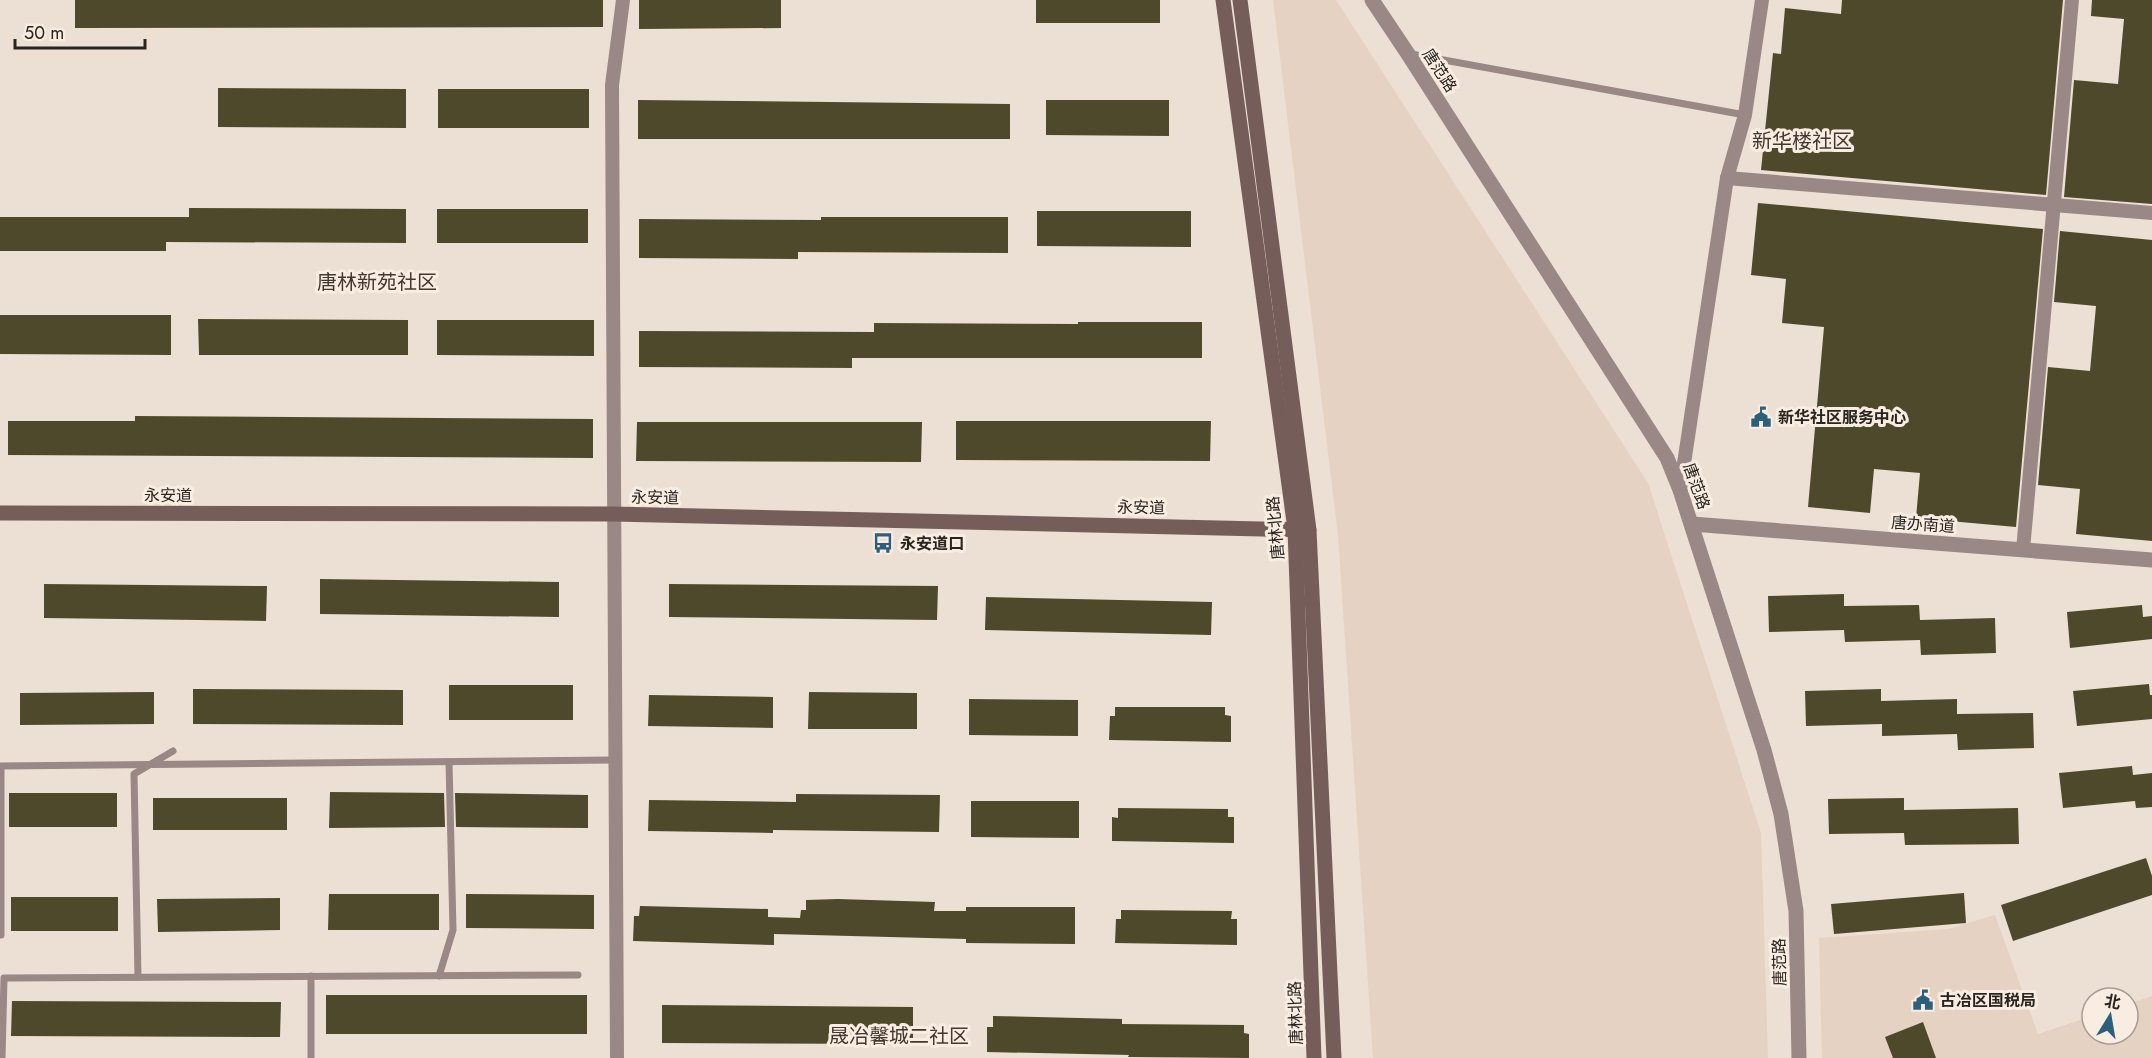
<svg xmlns="http://www.w3.org/2000/svg" width="2152" height="1058" font-family="Jost,'Noto Sans SC',sans-serif">
<style>
.built{fill:#e5d2c2}
.building{fill:#4f492c}
.lines{fill:none;stroke-linecap:round;stroke-linejoin:round}
.service{stroke:#998886;stroke-width:7}
.minor{stroke:#998886;stroke-width:14}
.tertiary{stroke:#998886;stroke-width:15}
.secondary{stroke:#755e5a;stroke-width:15}
.labels{text-anchor:middle;stroke-width:6;stroke-linejoin:round;paint-order:stroke}
.street-label{font-size:16px;fill:#282420;stroke:#f9ece1}
.poi-label{font-size:16px;font-weight:bold;fill:#282420;stroke:#f9ece1;text-anchor:start}
.quarter-label{font-size:20px;fill:#42382f;stroke:#f9ece1}
</style>
<rect width="100%" height="100%" fill="#ecdfd4"/>
<g class="built">
<polygon points="1273,0 1336,0 1648,483 1761,833 1768,1058 1373,1058 1338,535"/>
<polygon points="1995,915 2038,1034 2092,1016 2092,1034 2128,1034 2128,1004 2152,996 2152,1058 1822,1058 1819,938 1948,929"/>
</g>
<g class="building">
<polygon points="75,0 603,0 603,27 75,28"/>
<polygon points="639,0 781,0 781,28 639,29"/>
<rect x="1036" y="0" width="124" height="23"/>
<polygon points="1842,0 2063,0 2046,195 1761,170 1773,53 1781,54 1785,8 1841,14"/>
<polygon points="2092,0 2152,0 2152,204 2064,197 2074,80 2118,84 2124,19 2091,16"/>
<polygon points="218,88 406,89 406,128 218,127"/>
<rect x="438" y="89" width="151" height="39"/>
<polygon points="638,100 1010,104 1010,139 638,139"/>
<polygon points="1046,100 1169,100 1169,136 1046,135"/>
<polygon points="1758,203 2043,229 2016,527 1916,518 1920,473 1874,469 1870,513 1808,507 1824,327 1782,323 1786,279 1751,275"/>
<polygon points="189,208 406,209 406,243 166,242 166,251 0,251 0,217 189,217"/>
<rect x="437" y="209" width="151" height="34"/>
<polygon points="1037,211 1191,211 1191,247 1037,246"/>
<polygon points="821,217 1008,217 1008,253 798,252 798,259 639,258 639,219 821,220"/>
<polygon points="2060,231 2152,240 2152,541 2076,534 2080,489 2038,485 2048,367 2090,371 2096,306 2054,302"/>
<polygon points="0,315 171,315 171,355 0,354"/>
<polygon points="198,319 408,320 408,355 199,355"/>
<polygon points="437,320 594,320 594,356 437,355"/>
<polygon points="1078,322 1202,322 1202,358 852,358 852,368 639,367 639,331 874,332 874,323 1078,324"/>
<polygon points="135,416 593,419 593,458 8,455 8,421 135,421"/>
<polygon points="956,421 1211,421 1210,461 956,460"/>
<polygon points="637,422 922,422 921,462 636,461"/>
<polygon points="320,579 559,582 559,617 320,614"/>
<polygon points="44,584 267,586 266,621 44,618"/>
<polygon points="669,584 938,586 937,620 669,617"/>
<polygon points="1844,594 1844,606 1919,605 1920,620 1995,618 1996,653 1921,655 1920,640 1845,642 1844,630 1769,632 1768,596"/>
<polygon points="986,597 1212,602 1211,635 985,630"/>
<polygon points="2142,605 2143,617 2152,616 2152,639 2070,648 2067,612"/>
<polygon points="2149,684 2150,695 2152,695 2152,719 2077,726 2073,691"/>
<rect x="449" y="685" width="124" height="35"/>
<polygon points="193,689 403,690 403,725 193,724"/>
<polygon points="1881,689 1881,701 1957,699 1957,714 2033,713 2034,748 1958,750 1957,734 1882,736 1882,724 1806,726 1805,691"/>
<polygon points="154,692 154,724 20,725 20,693"/>
<polygon points="809,692 917,693 917,729 808,729"/>
<polygon points="649,695 773,697 773,728 648,726"/>
<polygon points="969,699 1078,700 1078,736 969,735"/>
<polygon points="1115,707 1225,707 1225,715 1231,716 1231,742 1109,740 1110,716 1115,716"/>
<polygon points="2132,766 2133,775 2152,773 2152,807 2136,808 2135,801 2063,808 2059,773"/>
<polygon points="330,792 444,793 445,827 329,828"/>
<rect x="9" y="793" width="108" height="34"/>
<polygon points="455,793 588,795 588,828 456,827"/>
<polygon points="796,794 940,795 939,832 773,830 773,833 648,831 649,800 796,802"/>
<rect x="153" y="798" width="134" height="32"/>
<polygon points="1904,798 1904,810 2018,808 2019,844 1905,845 1904,833 1829,834 1828,799"/>
<polygon points="971,801 1079,801 1079,838 971,837"/>
<polygon points="1118,808 1228,809 1228,817 1234,817 1234,843 1112,841 1112,817 1118,818"/>
<polygon points="2146,858 2152,876 2152,895 2013,941 2001,905"/>
<polygon points="1964,893 1966,923 1834,934 1831,904"/>
<polygon points="329,894 439,894 439,930 328,930"/>
<polygon points="466,894 594,895 594,929 466,928"/>
<rect x="11" y="897" width="107" height="34"/>
<polygon points="280,898 280,930 158,932 157,899"/>
<polygon points="838,899 935,902 934,911 966,911 966,907 1075,907 1075,944 966,943 966,939 774,934 774,945 633,941 634,916 639,916 640,906 768,909 768,917 800,918 801,910 806,910 806,900"/>
<polygon points="1121,910 1232,911 1231,919 1237,919 1237,945 1115,943 1116,919 1121,919"/>
<rect x="326" y="995" width="261" height="39"/>
<polygon points="12,1001 281,1002 280,1037 11,1036"/>
<polygon points="662,1005 913,1007 913,1044 662,1043"/>
<polygon points="993,1016 1122,1019 1122,1024 1244,1025 1244,1033 1249,1034 1249,1058 1128,1057 1129,1055 987,1052 987,1027 993,1027"/>
<polygon points="1923,1022 1936,1058 1893,1058 1885,1037"/>
</g>
<g class="lines">
<g class="service">
<polyline points="1411,54 1745,115"/>
<polyline points="1,935 1,766 615,760"/>
<polyline points="311,976 311,1058"/>
<polyline points="439,976 453,930 449,762"/>
<polyline points="138,977 134,774 173,751"/>
<polyline points="2,1058 4,978 578,975"/>
</g>
<g class="minor">
<polyline points="1727,178 2152,213"/>
<polyline points="1680,490 1727,178 1745,115 1762,0"/>
<polyline points="2023,550 2072,0"/>
<polyline points="617,1057 612,85 623,0"/>
</g>
<g class="tertiary">
<polyline points="1372,0 1408,54 1667,458 1680,490 1764,750 1781,814 1796,911 1799,1058"/>
<polyline points="1692,524 2152,560"/>
</g>
<g class="secondary">
<polyline points="1223,0 1295,529 1314,1058"/>
<polyline points="1240,0 1309,530 1334,1058"/>
<polyline points="0,513 613,514 1309,530"/>
</g>
</g>
<defs>
<g id="civic-bare" transform="scale(1.62)"><path d="M-.6-6.5H3V-4.5H.6V-3L4-1V1h2V6H-6V1h2V-1L-.6-3ZM-1.2 2.5V6h2.4V2.5Z" fill="#2c5f7c" stroke="#f9ece1" stroke-width="2.5" paint-order="stroke"/></g>
<g id="bus-bare" transform="scale(1.62)"><path d="M-5-6H5V4H4V6H2V4H-2V6H-4V4H-5ZM-3.5-4V0h7V-4ZM-3.5 1.2v1.5H-2V1.2ZM2 1.2v1.5H3.5V1.2Z" fill="#2c5f7c" stroke="#f9ece1" stroke-width="2.5" paint-order="stroke"/></g>
</defs>
<g fill-rule="evenodd">
<use href="#civic-bare" x="1761" y="417"/>
<use href="#bus-bare" x="883" y="543"/>
<use href="#civic-bare" x="1923" y="1000"/>
</g>
<g class="labels">
<g class="street-label">
<text transform="translate(1440 70) rotate(57)" y="6">唐范路</text>
<text transform="translate(1697 486) rotate(70)" y="6">唐范路</text>
<text x="168" y="501">永安道</text>
<text transform="translate(655 497) rotate(1)" y="6">永安道</text>
<text transform="translate(1141 507) rotate(1)" y="6">永安道</text>
<text transform="translate(1923 524) rotate(4)" y="6">唐办南道</text>
<text transform="translate(1275 528) rotate(-95)" y="6">唐林北路</text>
<text transform="translate(1779 962) rotate(-91)" y="6">唐范路</text>
<text transform="translate(1295 1013) rotate(-92)" y="6">唐林北路</text>
</g>
<g class="poi-label">
<text x="1778" y="423">新华社区服务中心</text>
<text x="900" y="549">永安道口</text>
<text x="1940" y="1006">古冶区国税局</text>
</g>
<g class="quarter-label">
<text x="1802" y="148">新华楼社区</text>
<text x="377" y="289">唐林新苑社区</text>
<text x="899" y="1043">晟冶馨城二社区</text>
</g>
</g>
<g transform="translate(2110 1016) rotate(11)"><circle r="28" fill="#f9ece1" stroke="#a59c94" stroke-width="1.5"/>
<path d="M0-4.5L10 22L0 15L-10 22Z" fill="#2c5f7c"/>
<text y="-9" font-size="16" font-weight="bold" text-anchor="middle" fill="#282420">北</text>
</g>
<path d="M15 39v9h130v-9" fill="none" stroke="#282420" stroke-width="3"/>
<text x="24" y="39" font-size="18" fill="#282420" stroke="#f9ece1" stroke-width="4.5" paint-order="stroke">50 m</text>
</svg>
